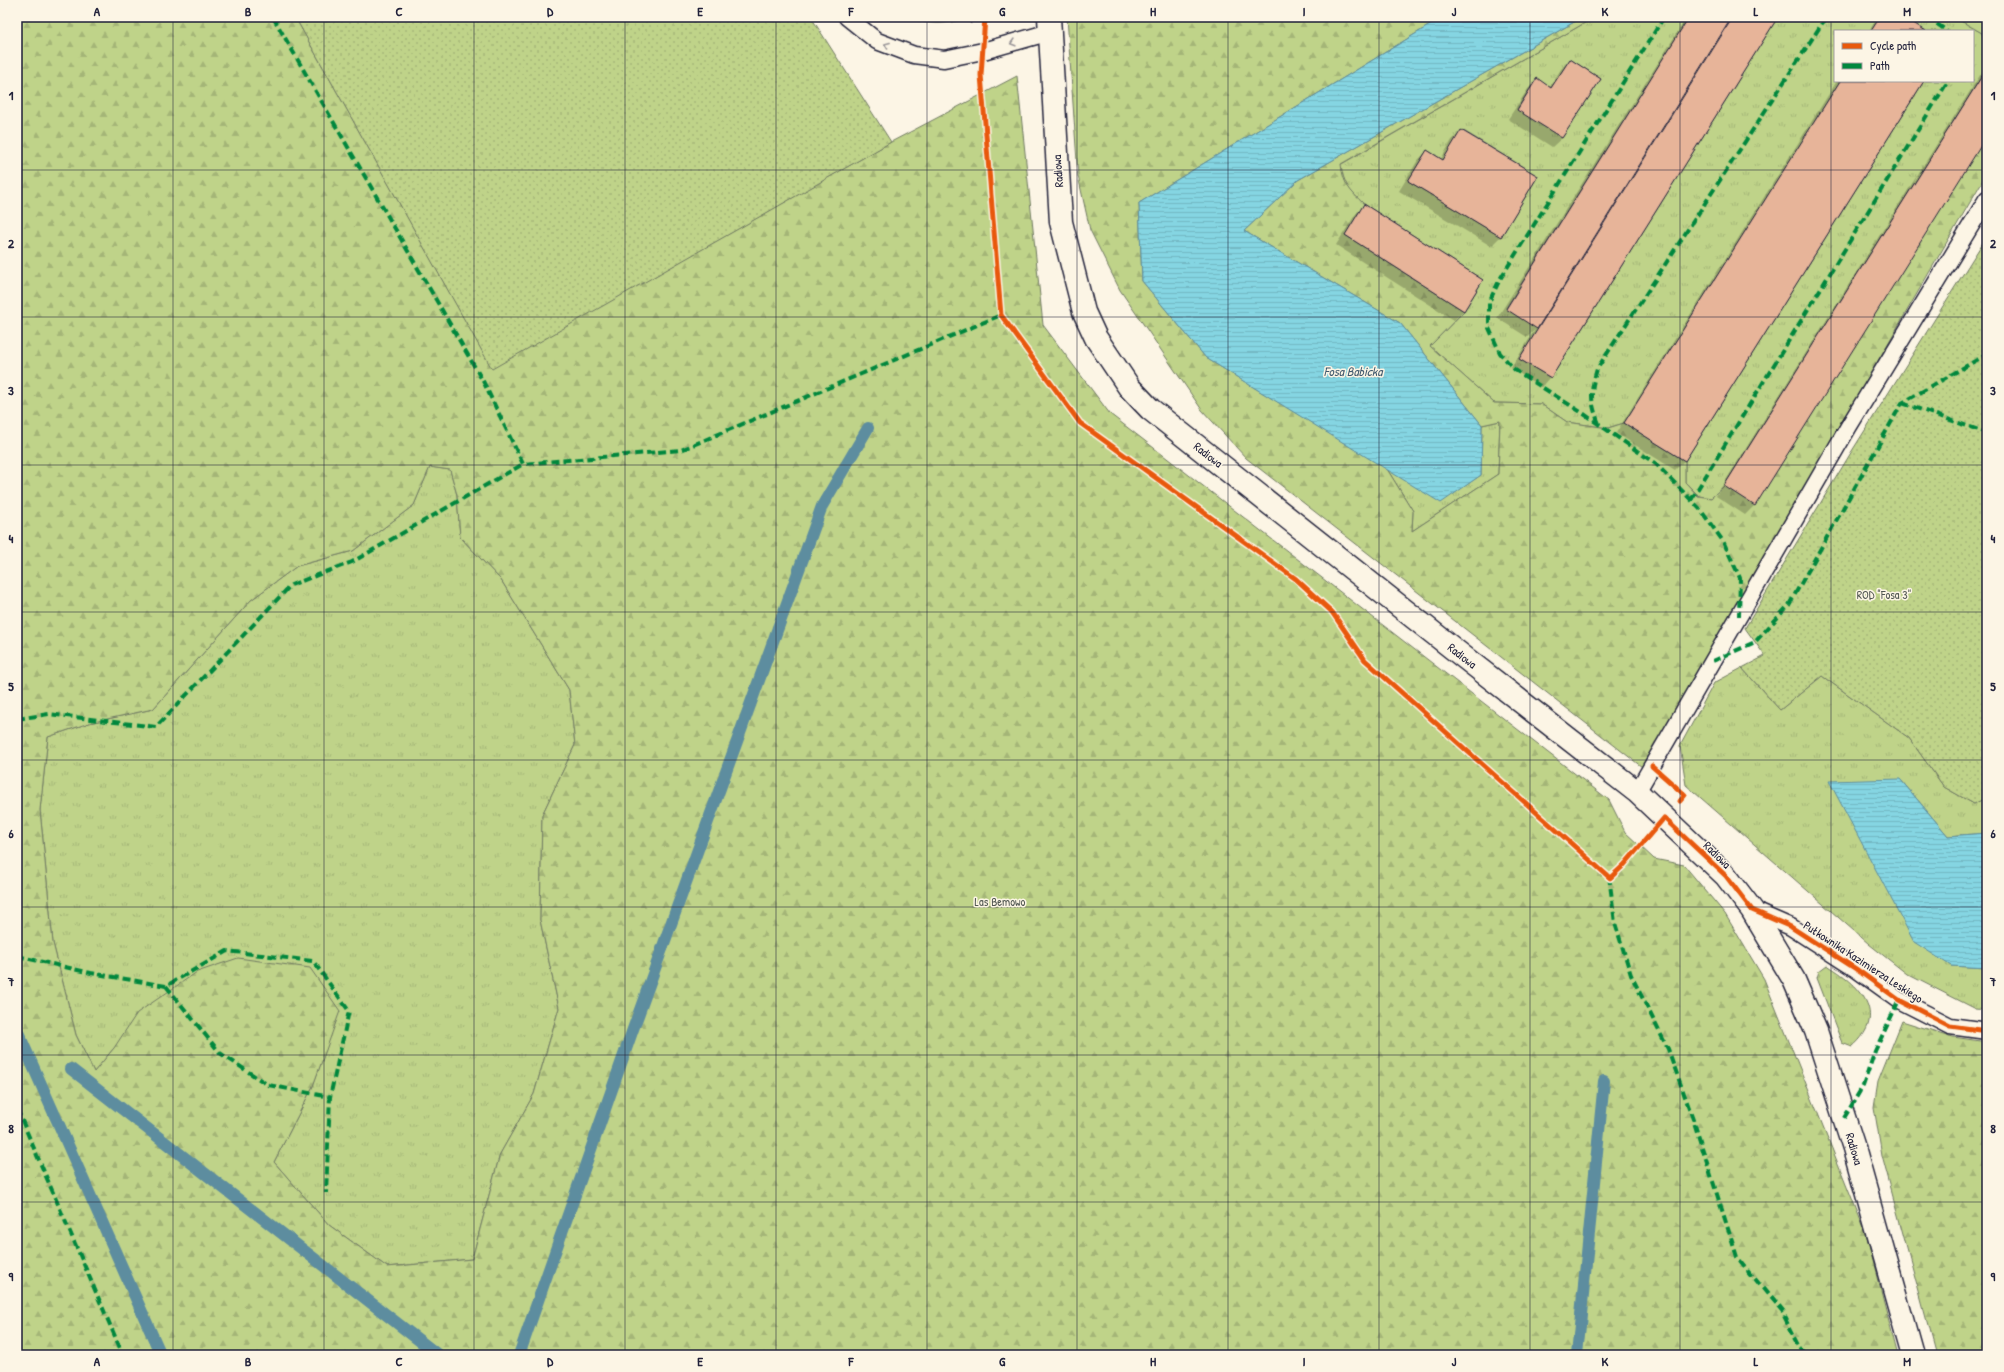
<svg xmlns="http://www.w3.org/2000/svg" width="2004" height="1372" font-family="'Patrick Hand',sans-serif">
<style>
.grass{fill:url(#grass-tufts);stroke:#707a62;fill-rule:evenodd}
.forest{fill:url(#forest-firs);stroke:#707a62;fill-rule:evenodd}
.garden{fill:url(#garden-dots);stroke:#707a62}
.water{fill:url(#water-rules);stroke:#5d8d9f}
.shadow{fill:#0003}
.lines{fill:none;stroke-linecap:round;stroke-linejoin:round}
.stream{stroke:#5d8d9f;stroke-width:12}
.building{fill:#e7b499;stroke:#22223b}
.service-casing{stroke:#22223b;stroke-width:19}
.secondary-casing{stroke:#22223b;stroke-width:25}
.path{stroke:#22223b;stroke-width:2.5;stroke-dasharray:1 3;stroke-linecap:butt}
.service{stroke:#fcf5e5;stroke-width:16}
.secondary{stroke:#fcf5e5;stroke-width:22}
.quiet{stroke:#00873e;stroke-width:4;stroke-dasharray:8 4;stroke-linecap:butt}
.cycleway-casing{stroke:#fcf5e5;stroke-width:8}
.cycleway{stroke:#e8590c;stroke-width:5}
.oneway{stroke:#9a9698}
.grid{fill:none;stroke:#22223b;stroke-width:1;stroke-opacity:0.55}
.labels{text-anchor:middle;stroke-width:3;stroke-linejoin:round;paint-order:stroke}
.street-label{font-size:12px;fill:#22223b;stroke:#fcf5e5}
.park-label{font-size:12px;fill:#515752;stroke:#fcf5e5}
.water-label{font-size:13px;font-style:italic;fill:#40586d;stroke:#fcf5e5}
.neatline{fill:none;stroke:#22223b;stroke-width:1.5}
.grid-label{font-size:13px;text-anchor:middle;font-weight:bold;fill:#22223b}
</style>
<defs>
<pattern id="grass-tufts" width="24" height="20" patternUnits="userSpaceOnUse"><rect width="24" height="20" fill="#bfd389"/><path d="M3 7l-1-3M5 7V3M7 7l1-3M15 17l-1-3M17 17v-4M19 17l1-3" fill="none" stroke="#a4b577"/></pattern>
<pattern id="forest-firs" width="22" height="20" patternUnits="userSpaceOnUse"><rect width="22" height="20" fill="#bfd389"/><path d="M5 1l3.5 6h-7zM16 11l3.5 6h-7z" fill="#a4b577"/></pattern>
<pattern id="garden-dots" width="8" height="8" patternUnits="userSpaceOnUse"><rect width="8" height="8" fill="#bfd389"/><path d="M2 2h.1M6 6h.1" fill="none" stroke="#a4b577" stroke-width="1.8" stroke-linecap="round"/></pattern>
<pattern id="water-rules" width="6" height="5" patternUnits="userSpaceOnUse"><rect width="6" height="5" fill="#85d5e2"/><path d="M0 2.5h6" fill="none" stroke="#73b7c3"/></pattern>
</defs>
<rect width="100%" height="100%" fill="#fcf5e5"/>
<filter id="ink" filterUnits="userSpaceOnUse"><feTurbulence type="fractalNoise" baseFrequency=".025" numOctaves="2"/><feDisplacementMap in="SourceGraphic" scale="8" xChannelSelector="R" yChannelSelector="G"/><feConvolveMatrix kernelMatrix="1 2 1 2 8 2 1 2 1" color-interpolation-filters="sRGB"/></filter>
<g filter="url(#ink)">
<g class="grass">
<path d="M 909,17 L 968,17 C 950,25 926,25 909,17 Z"/>
<path d="M 1595,17 L 1689,17 L 1506,308 L 1538,329 L 1519,359 L 1551,378 L 1778,17 L 1880,17 L 1871,31 L 1835,31 L 1835,81 L 1840,81 L 1624,423 L 1608,428 L 1567,422 L 1541,404 L 1494,403 L 1430,346 L 1464,311 L 1483,280 L 1364,204 C 1349,191 1343,185 1340,165 ZM 1570,59 L 1601,79 L 1562,138 L 1517,109 L 1536,79 L 1551,88 ZM 1462,130 L 1538,176 L 1501,237 L 1408,181 L 1427,150 L 1443,160 Z"/>
<polygon points="1904,17 1954,17 1982,33 1987,48 1987,68 1724,486 1711,498 1699,496 1685,482 1685,461 1924,81 1973,81 1973,31 1926,31"/>
<polygon points="1500,421 1498,474 1412,531 1413,511 1387,469 1441,502 1481,475 1482,425"/>
<polygon points="430,467 450,470 457,495 460,537 501,580 569,690 575,745 542,815 540,920 559,1008 534,1094 500,1154 472,1259 387,1267 329,1225 274,1162 313,1086 339,1011 114,1048 94,1072 76,1035 53,943 40,810 48,737 89,723 153,709 251,600 297,566 353,551 414,505"/>
<polygon points="1742,668 1780,710 1822,676 1909,738 1944,787 1974,804 1987,797 1987,833 1948,836 1900,779 1951,966 1987,968 1987,1010 1976,1009 1907,974 1869,944 1686,785 1680,746 1714,683"/>
<path d="M 1827,965 C 1859,984 1890,1014 1852,1047 L 1842,1043 L 1817,978 L 1819,971 Z"/>
</g>
<g class="forest">
<path d="M 17,17 L 295,17 L 492,368 L 891,142 L 1017,76 L 1043,325 L 1110,414 L 1609,800 L 1625,832 L 1654,859 L 1684,865 L 1725,914 L 1764,979 L 1865,1231 L 1897,1355 L 17,1355 ZM 430,467 L 450,470 L 457,495 L 460,537 L 501,580 L 569,690 L 575,745 L 542,815 L 540,920 L 559,1008 L 534,1094 L 500,1154 L 472,1259 L 387,1267 L 329,1225 L 274,1162 L 313,1086 L 340,1011 L 310,968 L 238,958 L 197,972 L 137,1013 L 114,1048 L 94,1072 L 76,1035 L 53,943 L 40,810 L 48,737 L 89,723 L 153,709 L 251,600 L 297,566 L 353,551 L 414,505 Z"/>
<path d="M 1067,17 L 1443,17 L 1139,203 L 1142,281 L 1206,358 L 1387,469 L 1413,511 L 1412,531 L 1498,474 L 1500,421 L 1482,425 L 1400,323 L 1244,231 L 1298,180 L 1583,17 L 1595,17 L 1341,164 C 1343,184 1350,191 1364,204 L 1345,235 L 1464,311 L 1430,346 L 1494,403 L 1541,404 L 1567,422 L 1608,428 L 1624,423 L 1685,461 L 1685,482 L 1698,496 L 1711,498 L 1724,486 L 1987,68 L 1987,173 L 1642,767 L 1246,458 L 1202,410 L 1120,290 L 1090,230 L 1078,176 Z"/>
<polygon points="1954,17 1987,17 1987,48 1982,33"/>
<polygon points="1902,1021 1953,1037 1987,1042 1987,1355 1936,1355 1882,1155 1874,1107 1878,1081"/>
</g>
<g class="garden">
<polygon points="295,17 811,17 891,142 492,369"/>
<polygon points="1987,236 1987,797 1974,804 1944,787 1909,738 1822,676 1780,710 1742,668 1765,656 1745,628 1852,451"/>
</g>
<g class="water">
<polygon points="1443,17 1583,17 1298,180 1244,231 1400,323 1482,425 1481,475 1441,503 1206,358 1142,281 1139,203"/>
<polygon points="1900,779 1948,836 1987,833 1987,968 1951,966 1914,942 1829,781"/>
</g>
<g class="shadow">
<polygon points="1687,17 1776,17 1550,377 1541,387 1511,368 1535,330 1527,337 1497,318"/>
<polygon points="1878,17 1903,17 1925,31 1869,31"/>
<polygon points="1570,60 1562,138 1552,147 1508,119 1528,89 1537,80 1549,88 1561,69"/>
<polygon points="1987,64 1987,134 1754,506 1745,515 1716,496"/>
<polygon points="1837,81 1922,81 1684,461 1675,470 1616,433"/>
<polygon points="1462,131 1500,237 1491,246 1399,191 1418,160 1427,151 1441,159 1452,140"/>
<polygon points="1364,206 1482,280 1463,311 1454,320 1336,245 1355,215"/>
</g>
<g class="lines">
<g class="stream">
<polyline points="17,1030 161,1355"/>
<polyline points="71,1069 438,1355"/>
<polyline points="519,1355 632,1032 822,506 868,428"/>
<polyline points="1577,1355 1604,1081"/>
</g>
</g>
<g class="building">
<polygon points="1689,17 1732,17 1537,329 1506,309"/>
<polygon points="1733,17 1778,17 1551,378 1519,359"/>
<polygon points="1880,17 1904,17 1926,31 1871,31"/>
<polygon points="1570,59 1601,79 1562,138 1517,110 1537,78 1551,88"/>
<polygon points="1987,68 1987,136 1755,506 1724,486"/>
<polygon points="1840,81 1924,81 1685,461 1624,423"/>
<polygon points="1461,130 1538,176 1501,237 1408,181 1427,150 1443,160"/>
<polygon points="1364,204 1483,280 1464,311 1345,235"/>
</g>
<g class="lines">
<g class="service-casing">
<g id="service">
<polyline points="847,17 877,41 914,55 944,59 983,51 1050,32"/>
<polyline points="1637,792 1849,426 1987,199"/>
<polyline points="1752,910 1791,927 1856,969 1899,1000 1950,1026 1987,1031"/>
</g>
</g>
<g class="secondary-casing">
<polyline id="secondary" points="1049,17 1061,222 1084,312 1096,338 1129,387 1150,409 1465,658 1637,792 1726,876 1752,910 1794,980 1816,1031 1854,1148 1912,1355"/>
</g>
<polyline class="path" points="970,23 978,17"/>
<use href="#service" class="service"/>
<use href="#secondary" class="secondary"/>
<g class="quiet">
<polyline points="273,17 484,383 523,464 681,450 1001,315"/>
<polyline points="1664,17 1500,279 1489,302 1489,328 1500,353 1515,370 1584,414 1656,464 1699,508 1723,541 1740,578 1739,616"/>
<polyline points="1927,17 1947,31"/>
<polyline points="1902,403 1987,433"/>
<path d="M 1599,424 C 1590,401 1590,392 1597,369 L 1823,22 L 1830,17"/>
<polyline points="1691,500 1948,81"/>
<polyline points="1713,661 1755,642 1789,605 1902,403 1987,354"/>
<polyline points="17,719 49,714 156,727 291,585 352,562 523,464"/>
<polyline points="1609,876 1615,923 1631,975 1668,1049 1693,1119 1737,1257 1784,1314 1805,1355"/>
<polyline points="17,956 91,973 166,986 227,951 313,961 349,1011 330,1097 326,1193"/>
<polyline points="166,986 220,1053 268,1085 330,1097"/>
<polyline points="17,1109 123,1355"/>
<polyline points="1844,1118 1863,1086 1875,1051 1899,1000"/>
</g>
<g class="cycleway-casing">
<g id="cycleway">
<polyline points="985,17 981,75 1001,315 1080,423 1296,579 1332,612 1365,660 1610,878 1624,865 1664,818 1726,876 1752,910 1791,927 1856,969 1899,1000 1950,1026 1987,1031"/>
<polyline points="1652,766 1685,795 1680,801"/>
</g>
</g>
<use href="#cycleway" class="cycleway"/>
</g>
<defs><path id="oneway-chevron" d="M-2-3.5L2.5 0L-2 3.5" fill="none" stroke-width="1.6" stroke-linecap="round" stroke-linejoin="round"/></defs>
<g class="oneway">
<use href="#oneway-chevron" transform="translate(1013 43) rotate(164)"/>
<use href="#oneway-chevron" transform="translate(887 45) rotate(-159)"/>
</g>
</g>
<path class="grid" d="M 173,17 L 173,1355M 324,17 L 324,1355M 474,17 L 474,1355M 625,17 L 625,1355M 776,17 L 776,1355M 927,17 L 927,1355M 1077,17 L 1077,1355M 1228,17 L 1228,1355M 1379,17 L 1379,1355M 1530,17 L 1530,1355M 1680,17 L 1680,1355M 1831,17 L 1831,1355M 17,170 L 1987,170M 17,317 L 1987,317M 17,465 L 1987,465M 17,612 L 1987,612M 17,760 L 1987,760M 17,907 L 1987,907M 17,1055 L 1987,1055M 17,1202 L 1987,1202"/>
<g class="labels">
<g class="street-label">
<text transform="translate(1058 171) rotate(-94)" y="4">Radiowa</text>
<text transform="translate(1208 455) rotate(38)" y="4">Radiowa</text>
<text transform="translate(1462 656) rotate(38)" y="4">Radiowa</text>
<text transform="translate(1717 855) rotate(44)" y="4">Radiowa</text>
<text transform="translate(1863 962) rotate(33)" y="4">Pułkownika Kazimierza Leskiego</text>
<text transform="translate(1854 1149) rotate(73)" y="4">Radiowa</text>
</g>
<g class="park-label">
<text x="1884" y="599">ROD "Fosa 3"</text>
<text x="1000" y="906">Las Bemowo</text>
</g>
<g class="water-label">
<text x="1353" y="376">Fosa Babicka</text>
</g>
</g>
<rect width="2004" height="1372" fill="none" stroke="#fcf5e5" stroke-width="44"/>
<rect x="1834" y="30" width="140" height="52" fill="#fcf5e5" stroke="#a5a1a1"/>
<rect x="1842" y="43" width="20" height="6" fill="#e8590c" stroke="#a5a1a1"/>
<text x="1870" y="50" font-size="12" fill="#22223b">Cycle path</text>
<rect x="1842" y="63" width="20" height="6" fill="#00873e" stroke="#a5a1a1"/>
<text x="1870" y="70" font-size="12" fill="#22223b">Path</text>
<rect x="22" y="22" width="1960" height="1328" class="neatline"/>
<g class="grid-label">
<text x="97" y="16">A</text>
<text x="248" y="16">B</text>
<text x="399" y="16">C</text>
<text x="550" y="16">D</text>
<text x="700" y="16">E</text>
<text x="851" y="16">F</text>
<text x="1002" y="16">G</text>
<text x="1153" y="16">H</text>
<text x="1304" y="16">I</text>
<text x="1454" y="16">J</text>
<text x="1605" y="16">K</text>
<text x="1756" y="16">L</text>
<text x="1907" y="16">M</text>
<text x="11" y="100">1</text>
<text x="1993" y="100">1</text>
<text x="11" y="248">2</text>
<text x="1993" y="248">2</text>
<text x="11" y="395">3</text>
<text x="1993" y="395">3</text>
<text x="11" y="543">4</text>
<text x="1993" y="543">4</text>
<text x="11" y="691">5</text>
<text x="1993" y="691">5</text>
<text x="11" y="838">6</text>
<text x="1993" y="838">6</text>
<text x="11" y="986">7</text>
<text x="1993" y="986">7</text>
<text x="11" y="1133">8</text>
<text x="1993" y="1133">8</text>
<text x="11" y="1281">9</text>
<text x="1993" y="1281">9</text>
<text x="97" y="1366">A</text>
<text x="248" y="1366">B</text>
<text x="399" y="1366">C</text>
<text x="550" y="1366">D</text>
<text x="700" y="1366">E</text>
<text x="851" y="1366">F</text>
<text x="1002" y="1366">G</text>
<text x="1153" y="1366">H</text>
<text x="1304" y="1366">I</text>
<text x="1454" y="1366">J</text>
<text x="1605" y="1366">K</text>
<text x="1756" y="1366">L</text>
<text x="1907" y="1366">M</text>
</g>
</svg>
